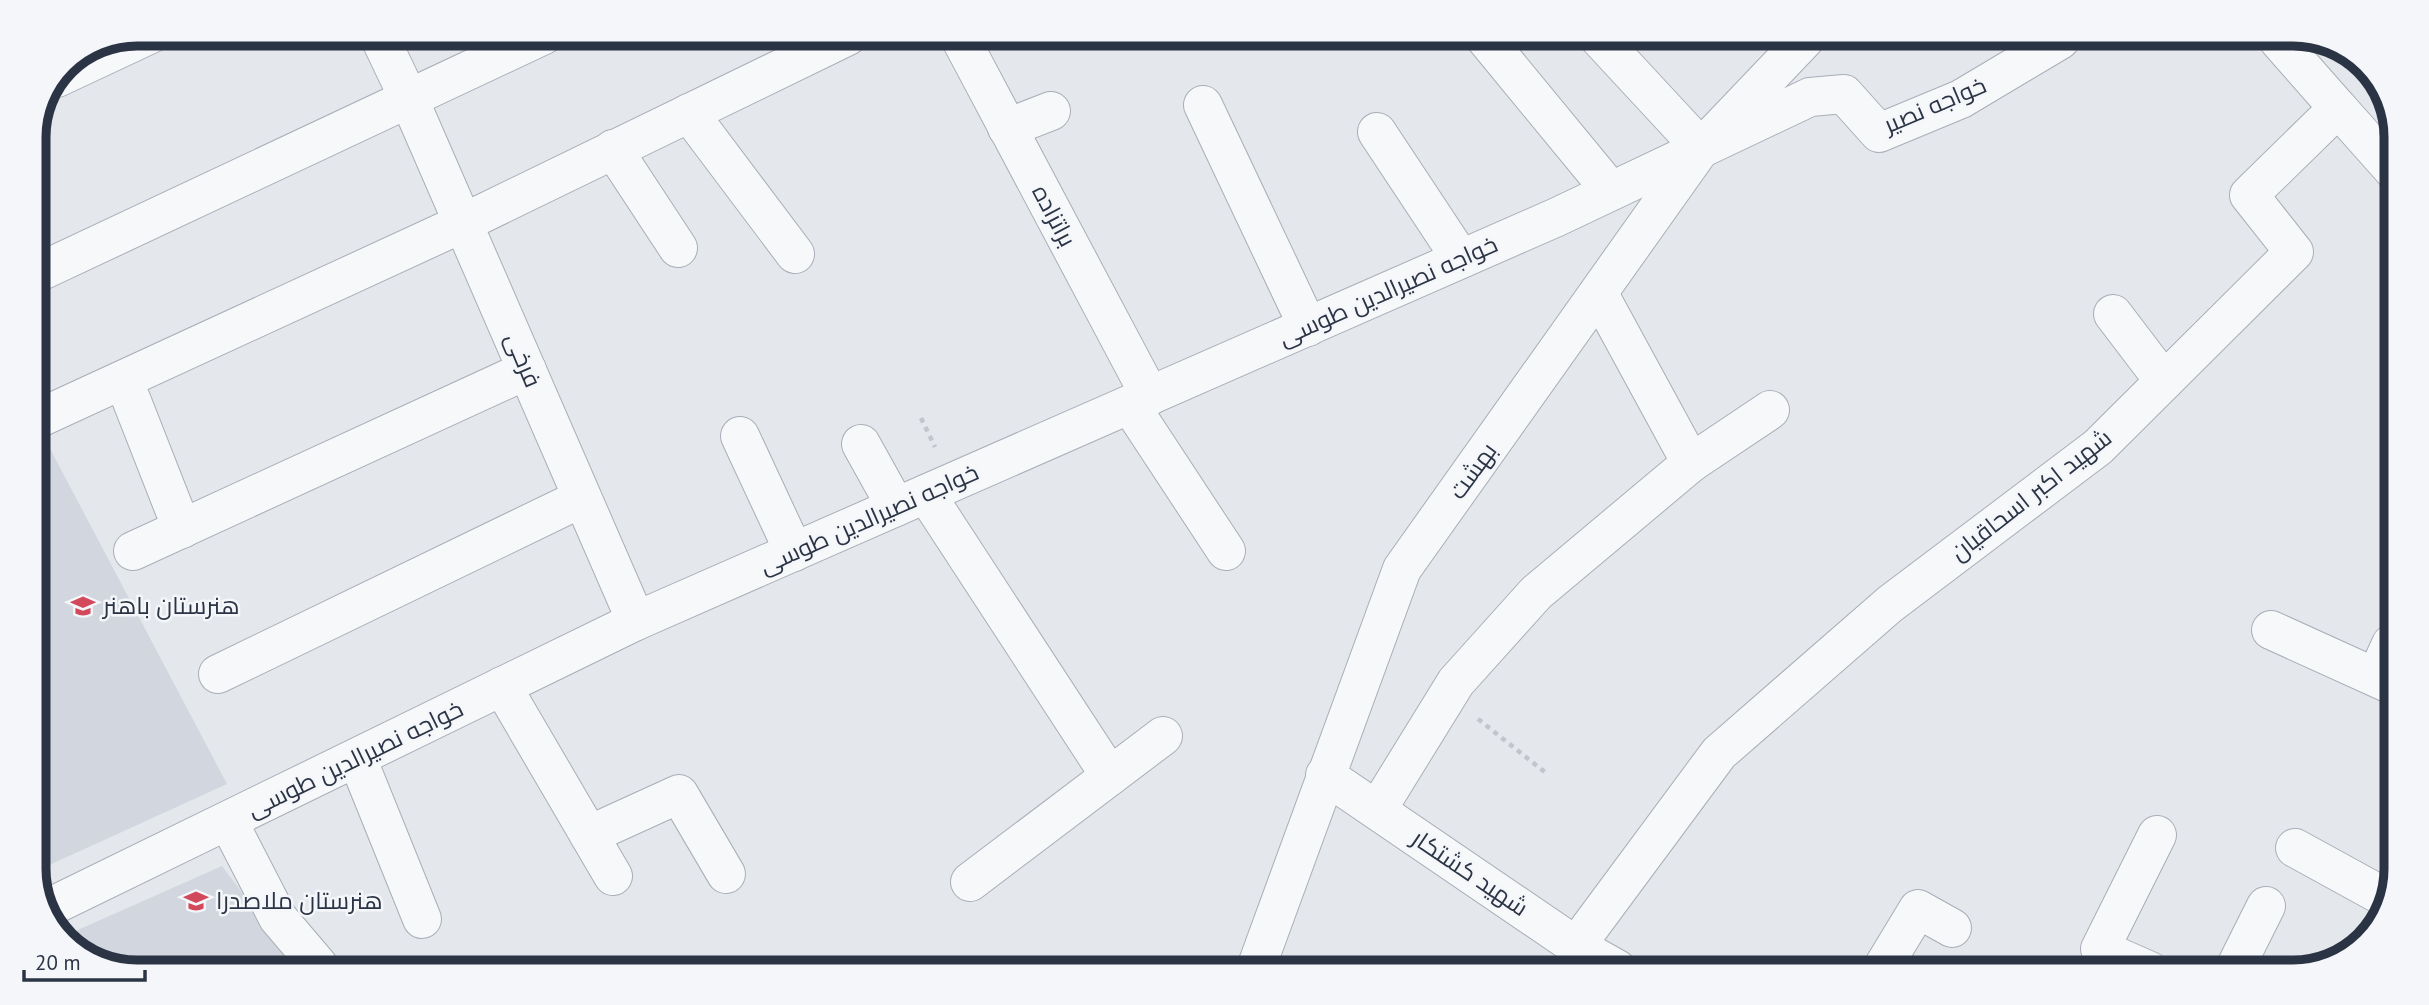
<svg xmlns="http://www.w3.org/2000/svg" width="2429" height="1005" font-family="'PT Sans',Cairo,sans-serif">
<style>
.built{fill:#d2d6de}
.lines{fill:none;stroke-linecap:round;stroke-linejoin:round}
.minor-casing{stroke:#a9aeb7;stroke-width:40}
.path{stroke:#c2c5cb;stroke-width:4.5;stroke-dasharray:5 5;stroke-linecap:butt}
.minor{stroke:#f7f8fa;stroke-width:38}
.labels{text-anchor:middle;stroke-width:5;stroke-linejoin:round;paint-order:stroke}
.street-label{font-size:24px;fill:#2b3445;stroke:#f4f6f9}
.poi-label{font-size:24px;fill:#2b3445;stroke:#f4f6f9;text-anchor:start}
.rim{fill:none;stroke:#2b3445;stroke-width:9}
</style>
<rect width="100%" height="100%" fill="#e4e7ec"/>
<g class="built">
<polygon points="38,426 227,784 34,872 33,428"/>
<polygon points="222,866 297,965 98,964 62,937"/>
</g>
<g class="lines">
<g class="minor-casing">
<g id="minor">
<polyline points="378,34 409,99 636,621"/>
<polyline points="959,36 1150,396"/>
<polyline points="1485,38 1611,191"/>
<polyline points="1599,38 1701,148"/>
<polyline points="57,78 153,33"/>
<polyline points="1203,105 1308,327"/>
<polyline points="2338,108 2395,172"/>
<polyline points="689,113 795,254"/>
<polyline points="1007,128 1051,111"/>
<polyline points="1377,132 1461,259"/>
<polyline points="613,149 678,248"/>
<polyline points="33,275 544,35"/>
<polyline points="1599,294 1691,463"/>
<polyline points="2113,314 2164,381"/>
<polyline points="124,381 182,529"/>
<polyline points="1130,405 1226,551"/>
<polyline points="33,421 463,223 848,36"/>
<polyline points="740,436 794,552"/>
<polyline points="861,444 896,507"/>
<polyline points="926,494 1110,776"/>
<polyline points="133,551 527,370"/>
<polyline points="2271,630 2390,684"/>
<polyline points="218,674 582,498"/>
<polyline points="2376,677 2391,644"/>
<polyline points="502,686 613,876"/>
<polyline points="357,758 422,919"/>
<polyline points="1325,775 1576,946 1617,969"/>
<polyline points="1377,810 1456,682 1536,593 1691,463 1770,410"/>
<polyline points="228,821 278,918 318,965"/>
<polyline points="589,835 679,794 726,874"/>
<polyline points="2295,848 2388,899"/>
<polyline points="970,882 1163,736"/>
<polyline points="46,909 636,621 1557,217 1810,97 1844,94 1879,133 1961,99 2060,40"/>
<polyline points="1576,946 1719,753 1890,604 2098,447 2294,252 2249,195 2338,108 2279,41"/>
<polyline points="1256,968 1402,569 1701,148 1805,39"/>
<polyline points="1881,970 1918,909 1952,928"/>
<polyline points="2150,971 2100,949 2157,835"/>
<polyline points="2233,972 2266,906"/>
</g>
</g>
<g class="path">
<polyline points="921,418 935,447"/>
<polyline points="1478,719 1546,773"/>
</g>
<use href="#minor" class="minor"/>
</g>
<defs>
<g id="school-bare" transform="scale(1.89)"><path d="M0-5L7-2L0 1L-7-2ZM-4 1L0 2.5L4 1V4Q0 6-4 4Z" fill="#d1495b" stroke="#f4f6f9" stroke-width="2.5" paint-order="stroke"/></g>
</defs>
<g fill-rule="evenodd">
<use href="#school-bare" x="83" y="606"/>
<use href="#school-bare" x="196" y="901"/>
</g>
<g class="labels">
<g class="street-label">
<text transform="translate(1935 105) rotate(-23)" y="8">خواجه نصیر</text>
<text transform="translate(1054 216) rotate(62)" y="8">براتزاده</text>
<text transform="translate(1388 291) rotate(-24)" y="8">خواجه نصیرالدین طوسی</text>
<text transform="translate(523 360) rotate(67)" y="8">فرخی</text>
<text transform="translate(1473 471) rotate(-54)" y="8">بهشت</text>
<text transform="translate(2031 495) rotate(-38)" y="8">شهید اکبر اسحاقیان</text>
<text transform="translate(869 519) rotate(-24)" y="8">خواجه نصیرالدین طوسی</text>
<text transform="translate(355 759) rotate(-26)" y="8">خواجه نصیرالدین طوسی</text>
<text transform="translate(1470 873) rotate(34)" y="8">شهید کشتکار</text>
</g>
<g class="poi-label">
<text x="103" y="614">هنرستان باهنر</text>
<text x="216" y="909">هنرستان ملاصدرا</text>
</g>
</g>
<path d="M0 0H2429V1005H0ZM137 46H2293A91 91 0 0 1 2384 137V869A91 91 0 0 1 2293 960H137A91 91 0 0 1 46 869V137A91 91 0 0 1 137 46Z" fill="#f4f6f9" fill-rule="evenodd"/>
<path class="rim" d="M137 46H2293A91 91 0 0 1 2384 137V869A91 91 0 0 1 2293 960H137A91 91 0 0 1 46 869V137A91 91 0 0 1 137 46Z"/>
<path d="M24 970v10h121v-10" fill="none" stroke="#2b3445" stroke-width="3.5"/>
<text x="35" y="970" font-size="21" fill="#2b3445" stroke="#f4f6f9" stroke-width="5" paint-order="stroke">20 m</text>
</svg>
